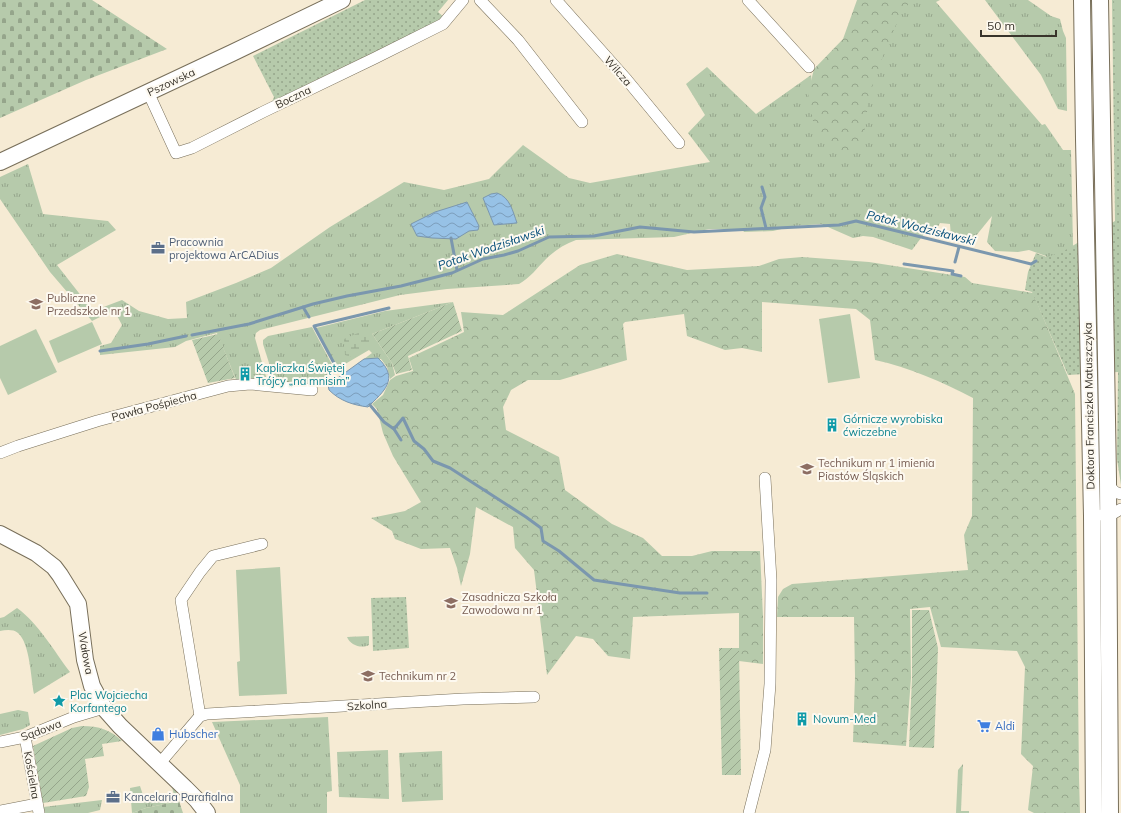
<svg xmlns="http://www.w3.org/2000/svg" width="1121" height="813" font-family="Mulish,sans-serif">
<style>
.grass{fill:url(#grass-tufts)}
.forest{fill:url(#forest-crowns)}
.wetland{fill:url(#wetland-marsh)}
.cemetery{fill:url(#cemetery-stones)}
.park{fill:url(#park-dots)}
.garden{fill:url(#garden-furrows)}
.pitch{fill:#b6caab}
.water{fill:url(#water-waves);stroke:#7b97ae}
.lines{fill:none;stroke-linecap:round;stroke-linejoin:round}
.stream{stroke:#7b97ae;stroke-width:3}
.street-casing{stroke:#786f5a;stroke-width:12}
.secondary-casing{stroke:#786f5a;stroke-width:18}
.street{stroke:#fff;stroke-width:11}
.secondary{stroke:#fff;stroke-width:16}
.labels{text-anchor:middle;stroke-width:4;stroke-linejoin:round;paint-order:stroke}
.street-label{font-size:11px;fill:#39342b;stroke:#fdf9f0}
.service-label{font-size:11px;fill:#4e5e75;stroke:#fdf9f0;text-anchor:start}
.education-label{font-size:11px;fill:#785e54;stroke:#fdf9f0;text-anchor:start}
.culture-label{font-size:11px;fill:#0d838f;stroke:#fdf9f0;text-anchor:start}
.shop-label{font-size:11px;fill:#366cbe;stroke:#fdf9f0;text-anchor:start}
.water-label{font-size:12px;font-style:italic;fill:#024c78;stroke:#fdf9f0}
</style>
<defs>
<pattern id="grass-tufts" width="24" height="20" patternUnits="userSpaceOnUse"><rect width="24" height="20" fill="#b6caab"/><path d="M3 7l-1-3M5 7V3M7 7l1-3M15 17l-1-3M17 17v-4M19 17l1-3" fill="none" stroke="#95a58b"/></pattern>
<pattern id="forest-crowns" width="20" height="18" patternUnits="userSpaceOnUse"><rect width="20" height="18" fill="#b6caab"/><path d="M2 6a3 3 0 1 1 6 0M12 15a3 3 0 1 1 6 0" fill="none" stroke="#95a58b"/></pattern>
<pattern id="wetland-marsh" width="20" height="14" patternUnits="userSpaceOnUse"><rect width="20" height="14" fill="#b6caab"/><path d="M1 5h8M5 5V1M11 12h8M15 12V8" fill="none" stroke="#95a58b"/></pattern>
<pattern id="cemetery-stones" width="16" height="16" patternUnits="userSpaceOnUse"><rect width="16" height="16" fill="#b6caab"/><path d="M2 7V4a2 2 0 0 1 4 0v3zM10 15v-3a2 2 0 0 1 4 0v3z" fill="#95a58b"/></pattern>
<pattern id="park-dots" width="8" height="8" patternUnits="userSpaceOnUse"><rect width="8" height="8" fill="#b6caab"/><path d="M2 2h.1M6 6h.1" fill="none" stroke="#95a58b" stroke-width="1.8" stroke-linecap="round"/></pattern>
<pattern id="garden-furrows" width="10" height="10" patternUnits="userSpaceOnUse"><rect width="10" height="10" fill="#b6caab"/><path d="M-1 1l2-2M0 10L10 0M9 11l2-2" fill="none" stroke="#95a58b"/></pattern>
<pattern id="water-waves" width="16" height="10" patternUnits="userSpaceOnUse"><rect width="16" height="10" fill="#97c2e6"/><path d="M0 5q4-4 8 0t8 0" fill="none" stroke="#7c9ebb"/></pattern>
</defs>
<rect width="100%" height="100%" fill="#f6ebd4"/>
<g class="grass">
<path d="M 907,0 L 940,0 L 936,2 L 1042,125 L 1045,124 L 1063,150 L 1071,150 L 1073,246 L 1051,264 L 1046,256 L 1029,250 L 1018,252 L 995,251 L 987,242 L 992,216 L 975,237 L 966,237 L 961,242 L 951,236 L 950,224 L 940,223 L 933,235 L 924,234 L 912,250 L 873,237 L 863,236 L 853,238 L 821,224 L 794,226 L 773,231 L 744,232 L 742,229 L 709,229 L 674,237 L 576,240 C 565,244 555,250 546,259 C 537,268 530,278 519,284 L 447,289 L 400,295 L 260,330 L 256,333 L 255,338 L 267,380 L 265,382 L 237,382 L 217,333 L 186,341 L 175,347 L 100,355 L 100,346 L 111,343 L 122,325 L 114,310 L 92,321 L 50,272 L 0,199 L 0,177 L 28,164 L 43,214 L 108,221 L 116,230 L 57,265 L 93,311 L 122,300 L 139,311 L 168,319 L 187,318 L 186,302 L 236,283 L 271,268 L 330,227 L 404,182 L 444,190 L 489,179 L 523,145 L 569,178 L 590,183 L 710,162 L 688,133 L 705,115 L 686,84 L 707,67 L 756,114 L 811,75 L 816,123 L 851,134 L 895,15 Z"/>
<polygon points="985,0 1028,0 1051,16 1060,19 1063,31 1066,38 1067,111 1058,109 1041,75"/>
<polygon points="453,302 372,334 392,363 395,375 390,379 387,367 381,359 364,359 372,353 369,350 340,367 334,362 316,328 385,311"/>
<polygon points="312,327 335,370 313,386 275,382 263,344 263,340 268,336"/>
<path d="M 17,608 C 39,624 54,651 70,672 L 34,694 C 31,679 30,643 18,633 C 13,629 6,630 0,631 L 0,618 L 4,617 Z"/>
<path d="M 369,636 L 369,645 C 361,649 350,645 347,637 Z"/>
<polygon points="18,710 28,712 30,725 23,729 0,735 0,714"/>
<polygon points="328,717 332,791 327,792 327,813 240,813 240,785 212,722"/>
<polygon points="388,750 389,799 339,797 337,752"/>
<polygon points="442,751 443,800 402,802 399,753"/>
<polygon points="963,764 961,811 969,811 969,813 956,813 958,770"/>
<polygon points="140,786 145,801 174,795 172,787 176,791 179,801 146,808 132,813 130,788"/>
<polygon points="102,800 100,810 88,813 45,813 43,807"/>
</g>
<g class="forest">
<polygon points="857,0 912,0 901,13 884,53 869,96 864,136 847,159 814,127 808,93 814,69 843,39"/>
<path d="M 617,254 L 687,270 L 759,266 L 779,259 L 802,257 L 869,262 L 965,277 L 972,283 L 1033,293 L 1075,394 L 1079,778 L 1080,813 L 1034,813 L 1028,810 L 1033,766 L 1021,754 L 1025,667 L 1017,651 L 941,647 L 930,607 L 910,609 L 911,678 L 906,746 L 853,742 L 855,677 L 854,617 L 777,617 L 778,597 L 783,589 L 792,584 L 968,570 L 964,535 L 972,516 L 973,398 C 942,382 909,367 875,360 L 870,320 L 856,309 L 762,302 L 762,352 L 742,348 L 725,350 L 687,336 L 684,314 L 625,322 L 623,324 L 627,360 L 560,380 L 528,380 L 511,390 L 503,407 L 506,430 L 559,457 L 565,490 L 612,524 L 643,538 L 662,556 L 692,556 L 712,551 L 760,551 L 763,617 L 763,664 L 739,661 L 739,613 L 633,617 L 630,659 L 608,656 L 593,639 L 576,636 L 547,675 L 534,570 L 515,548 L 513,527 L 476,507 L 470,554 L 461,586 L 457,568 L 450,548 L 421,549 L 395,539 L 392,531 L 371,518 L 405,511 L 421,502 L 393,456 L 383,433 L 377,409 L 372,404 L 383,395 L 390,380 L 396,376 L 413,371 L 409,358 L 464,332 L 461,312 L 503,315 L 580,265 Z"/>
</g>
<polygon class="wetland" points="366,332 372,341 371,346 354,358 345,355 344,339 358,333"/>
<g class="cemetery">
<polygon points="0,0 92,0 167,49 86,80 0,118"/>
<polygon points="179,801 183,813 132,813 146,808"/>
</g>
<g class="park">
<polygon points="365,0 448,0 438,12 445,18 308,84 306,87 271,105 274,97 253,56"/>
<polygon points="1112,0 1121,0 1121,485 1117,459 1118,372 1068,375 1032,292 1025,290 1028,272 1036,253 1047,257 1062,252 1115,221"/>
<polygon points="406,597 409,648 373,651 371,598"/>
</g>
<g class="garden">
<polygon points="453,302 462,331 408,356 412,370 396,374 392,363 372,334"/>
<polygon points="218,334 235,378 208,383 192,340"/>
<polygon points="912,610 929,610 938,648 934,748 909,747 912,678"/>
<polygon points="719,648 739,648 741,775 722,775"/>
<path d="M 82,726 C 99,726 111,730 122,741 L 102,744 L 104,756 L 85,759 L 89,787 L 86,796 L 43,803 L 33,746 L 72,728 Z"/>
</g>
<g class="pitch">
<polygon points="1114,0 1121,0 1121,95 1117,91"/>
<polygon points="850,314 860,378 828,383 819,319"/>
<polygon points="92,322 102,344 58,363 49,341"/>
<polygon points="36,329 57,372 8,395 0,378 0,346"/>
<polygon points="280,567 287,694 239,696 237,662 240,661 236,570"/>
</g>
<g class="water">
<path d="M 497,193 C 510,197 513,212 517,223 L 494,225 L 483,198 L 491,194 Z"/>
<polygon points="467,202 479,226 478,230 469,231 456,239 432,238 417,236 411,224 435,212"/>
<path d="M 378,358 C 400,379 384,391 368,407 C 353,405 340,401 329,390 L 328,385 L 364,359 Z"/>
</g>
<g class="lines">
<g class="stream">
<polyline points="762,187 765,197 761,208 766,228"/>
<polyline points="451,238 457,270"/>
<polyline points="955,262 959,247"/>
<polyline points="904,264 953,271 952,274 961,276"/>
<polyline points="303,307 309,317"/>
<polyline points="192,335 249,324 313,304 347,296 401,286 452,273 483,259 504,255 518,251 549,237 594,236 640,227 694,232 839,225 856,221 1031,264 1036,261"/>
<polyline points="100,351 148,344 186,336"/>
<polyline points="335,365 314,326 389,308"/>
<polyline points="370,405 384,422 394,429 401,440"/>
<polyline points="394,429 403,418 414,441 424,449 433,461 450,468 526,517 541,528 543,541 559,551 594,580 680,593 707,593"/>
</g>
<g class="street-casing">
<g id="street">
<polyline points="480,0 518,40 582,122"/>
<polyline points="556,0 627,80 679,143"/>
<polyline points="748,0 809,67"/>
<polyline points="148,92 176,153 192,148 263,112 375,58 443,24 463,0"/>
<polyline points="0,453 18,446 97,421 228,386 250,384 312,390"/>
<polyline points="1108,485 1115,492 1121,494"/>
<polyline points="1102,515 1114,513 1121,509"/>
<polyline points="200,716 181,600 200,572 213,556 262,544"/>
<polyline points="25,737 39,813"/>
<polyline points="0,742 25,737 74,717 104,708"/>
<polyline points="160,763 200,716 207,714 463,699 534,697"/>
<polyline points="0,811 37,804"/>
<polyline points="749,813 765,750 770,684 771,580 765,478"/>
</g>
</g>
<g class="secondary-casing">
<g id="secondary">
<polyline points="1082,0 1084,139 1092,516 1094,813"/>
<polyline points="1100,0 1108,479 1110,813"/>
<polyline points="0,162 232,53 342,0"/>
<polyline points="0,534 36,553 54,567 60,575 78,604 85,660 92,686 104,708 120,726 185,788 197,800 207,813"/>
</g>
</g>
<use href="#street" class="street"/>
<use href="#secondary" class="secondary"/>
</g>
<defs>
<g id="office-bare" transform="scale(1.08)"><path d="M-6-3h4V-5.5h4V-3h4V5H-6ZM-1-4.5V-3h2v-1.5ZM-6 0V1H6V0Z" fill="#5c6f8a" stroke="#fdf9f0" stroke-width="2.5" paint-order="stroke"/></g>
<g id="school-bare" transform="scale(1.08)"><path d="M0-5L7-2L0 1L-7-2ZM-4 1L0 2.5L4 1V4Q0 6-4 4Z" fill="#8d6e63" stroke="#fdf9f0" stroke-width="2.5" paint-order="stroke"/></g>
<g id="building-bare" transform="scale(1.08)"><path d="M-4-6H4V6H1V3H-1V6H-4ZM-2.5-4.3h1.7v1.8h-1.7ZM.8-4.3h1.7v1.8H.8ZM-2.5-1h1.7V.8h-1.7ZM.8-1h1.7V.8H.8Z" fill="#0f9aa8" stroke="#fdf9f0" stroke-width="2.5" paint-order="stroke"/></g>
<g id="sight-bare" transform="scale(1.08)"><path d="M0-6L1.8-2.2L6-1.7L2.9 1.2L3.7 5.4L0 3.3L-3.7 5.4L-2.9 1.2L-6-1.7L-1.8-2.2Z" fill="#0f9aa8" stroke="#fdf9f0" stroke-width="2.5" paint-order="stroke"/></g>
<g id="supermarket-bare" transform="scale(1.08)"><path d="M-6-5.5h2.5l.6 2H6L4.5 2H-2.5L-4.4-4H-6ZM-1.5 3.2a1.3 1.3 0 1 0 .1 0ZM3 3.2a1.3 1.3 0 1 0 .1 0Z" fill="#3f7fe0" stroke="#fdf9f0" stroke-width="2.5" paint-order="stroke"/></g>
<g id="shop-bare" transform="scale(1.08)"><path d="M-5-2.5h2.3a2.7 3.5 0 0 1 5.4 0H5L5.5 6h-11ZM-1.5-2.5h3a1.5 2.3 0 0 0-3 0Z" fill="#3f7fe0" stroke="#fdf9f0" stroke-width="2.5" paint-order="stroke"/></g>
</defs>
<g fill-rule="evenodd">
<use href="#office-bare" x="158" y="248"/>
<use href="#school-bare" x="36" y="304"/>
<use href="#building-bare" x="245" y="374"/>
<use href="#building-bare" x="832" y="425"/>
<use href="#school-bare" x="807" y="469"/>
<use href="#school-bare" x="451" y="603"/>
<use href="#school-bare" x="368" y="676"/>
<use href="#sight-bare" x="59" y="701"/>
<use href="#building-bare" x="802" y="719"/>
<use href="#supermarket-bare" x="984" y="726"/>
<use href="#shop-bare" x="158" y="734"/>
<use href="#office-bare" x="113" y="797"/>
</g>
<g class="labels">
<g class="street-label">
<text transform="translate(618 71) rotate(49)" y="4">Wilcza</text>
<text transform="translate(171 82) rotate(-25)" y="4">Pszowska</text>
<text transform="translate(293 97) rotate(-26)" y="4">Boczna</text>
<text transform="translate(154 406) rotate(-15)" y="4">Pawła Pośpiecha</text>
<text transform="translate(1089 406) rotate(-91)" y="4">Doktora Franciszka Matuszczyka</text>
<text transform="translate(86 653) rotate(80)" y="4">Wałowa</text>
<text transform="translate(367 705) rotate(-4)" y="4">Szkolna</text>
<text transform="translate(41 730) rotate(-20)" y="4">Sądowa</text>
<text transform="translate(32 775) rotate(80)" y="4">Kościelna</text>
</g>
<g class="service-label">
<text x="169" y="246">Pracownia<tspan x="169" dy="13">projektowa ArCADius</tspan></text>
<text x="124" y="801">Kancelaria Parafialna</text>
</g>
<g class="education-label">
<text x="47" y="302">Publiczne<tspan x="47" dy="13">Przedszkole nr 1</tspan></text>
<text x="818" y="467">Technikum nr 1 imienia<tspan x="818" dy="13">Piastów Śląskich</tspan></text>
<text x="462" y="601">Zasadnicza Szkoła<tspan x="462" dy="13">Zawodowa nr 1</tspan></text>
<text x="379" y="680">Technikum nr 2</text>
</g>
<g class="culture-label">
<text x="256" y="372">Kapliczka Świętej<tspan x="256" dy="13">Trójcy „na mnisim”</tspan></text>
<text x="843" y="423">Górnicze wyrobiska<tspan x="843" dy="13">ćwiczebne</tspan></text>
<text x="70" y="699">Plac Wojciecha<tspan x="70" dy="13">Korfantego</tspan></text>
<text x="813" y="723">Novum-Med</text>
</g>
<g class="shop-label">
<text x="995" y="730">Aldi</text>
<text x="169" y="738">Hubscher</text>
</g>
<g class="water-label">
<text transform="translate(921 228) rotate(14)" y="4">Potok Wodzisławski</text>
<text transform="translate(491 248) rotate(-19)" y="4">Potok Wodzisławski</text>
</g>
</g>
<path d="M981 30v6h75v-6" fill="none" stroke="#39342b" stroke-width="2"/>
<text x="987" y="30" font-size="12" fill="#39342b" stroke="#fdf9f0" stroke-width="3" paint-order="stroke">50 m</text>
</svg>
